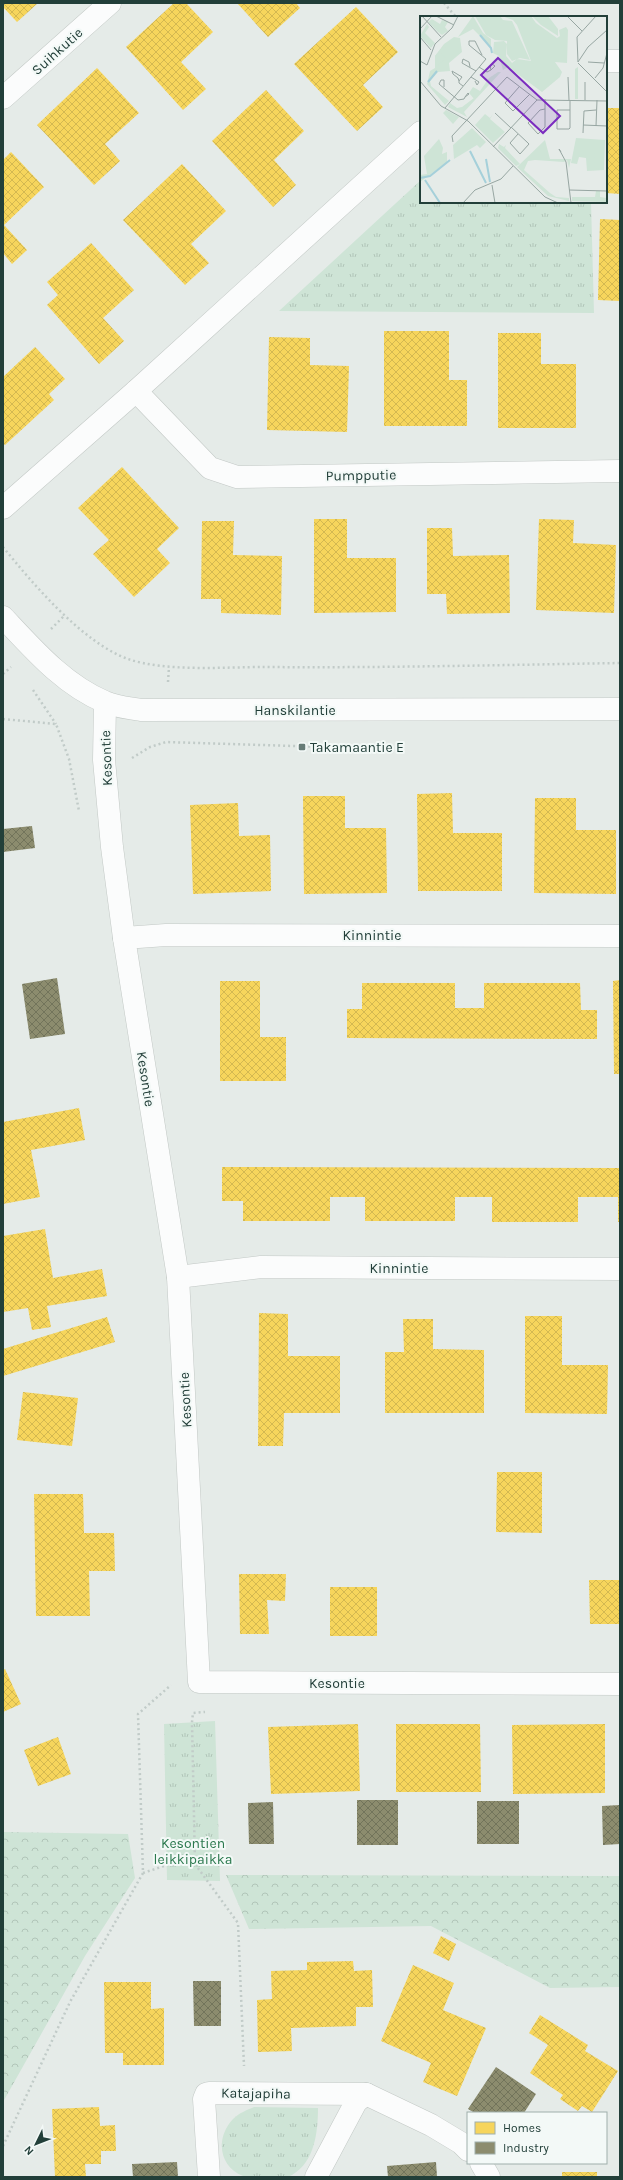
<svg xmlns="http://www.w3.org/2000/svg" width="623" height="2180" font-family="Karla,sans-serif">
<style>
.grass{fill:url(#grass-tufts)}
.forest{fill:url(#forest-crowns)}
.homes{fill:url(#homes-cross-hatch)}
.industry{fill:url(#industry-cross-hatch)}
.lines{fill:none;stroke-linecap:round;stroke-linejoin:round}
.minor-casing{stroke:#c2c8c5;stroke-width:23}
.path{stroke:#c1cbc8;stroke-width:2.5;stroke-dasharray:2 3;stroke-linecap:butt}
.minor{stroke:#fbfcfc;stroke-width:22}
.poi-dot{fill:#667b76;stroke:#f3f9f7;stroke-width:1.5}
.labels{text-anchor:middle;stroke-width:4;stroke-linejoin:round;paint-order:stroke}
.street-label{font-size:14px;fill:#223f39;stroke:#f3f9f7}
.poi-label{font-size:14px;fill:#223f39;stroke:#f3f9f7;text-anchor:start}
.park-label{font-size:14px;fill:#2a784d;stroke:#f3f9f7}
.inset-river{fill:none;stroke:#a5d0da;stroke-width:2}
.inset-road{fill:none;stroke:#97a6a2;stroke-width:1}
.view{fill:#7b2cbf;fill-opacity:0.15;stroke:#7b2cbf;stroke-width:2}
.inset-edge{fill:none;stroke:#223f39;stroke-width:2}
</style>
<defs>
<pattern id="grass-tufts" width="24" height="20" patternUnits="userSpaceOnUse"><rect width="24" height="20" fill="#cee4d6"/><path d="M3 7l-1-3M5 7V3M7 7l1-3M15 17l-1-3M17 17v-4M19 17l1-3" fill="none" stroke="#b1c5b8"/></pattern>
<pattern id="forest-crowns" width="20" height="18" patternUnits="userSpaceOnUse"><rect width="20" height="18" fill="#cee4d6"/><path d="M2 6a3 3 0 1 1 6 0M12 15a3 3 0 1 1 6 0" fill="none" stroke="#b1c5b8"/></pattern>
<pattern id="homes-cross-hatch" width="8" height="8" patternUnits="userSpaceOnUse"><rect width="8" height="8" fill="#f6d55c"/><path d="M0 0l8 8M0 8l8-8" fill="none" stroke="#d3b851"/></pattern>
<pattern id="industry-cross-hatch" width="8" height="8" patternUnits="userSpaceOnUse"><rect width="8" height="8" fill="#8c8c6e"/><path d="M0 0l8 8M0 8l8-8" fill="none" stroke="#72745b"/></pattern>
</defs>
<rect width="100%" height="100%" fill="#e5ebe8"/>
<g class="grass">
<polygon points="421,180 421,202 591,202 594,313 279,311"/>
<polygon points="215,1721 220,1881 167,1880 164,1724"/>
<path d="M 254,2107 L 318,2108 C 318,2131 315,2162 292,2175 C 285,2179 274,2177 268,2177 C 261,2177 250,2179 243,2176 C 219,2167 215,2138 233,2119 C 239,2113 247,2110 254,2107 Z"/>
</g>
<g class="forest">
<polygon points="3,1832 128,1834 135,1878 85,1956 3,2102"/>
<polygon points="226,1875 620,1876 620,1987 550,1988 431,1926 249,1929"/>
</g>
<g class="homes">
<polygon points="3,3 38,3 17,22 3,7"/>
<polygon points="174,3 186,3 213,32 181,62 206,89 183,110 126,47"/>
<polygon points="237,3 296,3 300,8 268,37"/>
<polygon points="356,7 398,52 363,85 383,107 357,131 294,64"/>
<polygon points="97,68 139,113 105,144 120,161 94,185 37,125"/>
<polygon points="266,90 304,131 274,160 296,185 273,207 212,141"/>
<polygon points="606,108 620,108 620,194 606,193"/>
<polygon points="11,152 44,187 4,225 27,250 12,264 3,253 3,160"/>
<polygon points="182,164 226,211 191,244 209,263 185,285 123,220"/>
<polygon points="600,219 620,220 620,301 598,300"/>
<polygon points="91,243 134,290 103,318 124,341 99,364 47,305 58,295 47,282"/>
<polygon points="384,331 449,331 449,380 467,380 467,426 384,426"/>
<polygon points="498,333 541,333 541,364 576,364 576,428 498,428"/>
<polygon points="269,337 310,338 310,365 349,366 347,432 267,430"/>
<polygon points="35,347 65,379 49,394 54,400 5,445 3,443 3,377"/>
<polygon points="122,467 179,528 157,549 170,563 134,597 93,554 109,540 78,508"/>
<polygon points="314,519 347,519 347,558 396,558 396,612 314,613"/>
<polygon points="539,519 574,520 573,543 616,545 614,613 536,610"/>
<polygon points="202,521 234,521 233,555 282,556 281,615 221,613 221,599 201,599"/>
<polygon points="427,528 452,528 453,556 509,555 510,613 447,614 446,594 427,594"/>
<polygon points="452,793 453,833 502,833 502,891 418,891 417,794"/>
<polygon points="303,796 345,796 345,828 386,828 387,893 304,894"/>
<polygon points="535,798 576,798 576,830 616,830 616,894 534,893"/>
<polygon points="238,803 239,836 270,835 271,891 193,894 190,805"/>
<polygon points="620,980 620,1074 614,1074 613,981"/>
<polygon points="220,981 260,981 260,1037 286,1037 286,1081 220,1081"/>
<polygon points="362,983 455,983 455,1008 484,1008 484,983 580,983 581,1010 597,1010 597,1039 347,1038 347,1009 362,1009"/>
<polygon points="79,1108 85,1140 31,1150 40,1197 3,1204 3,1122"/>
<polygon points="222,1167 620,1168 620,1222 618,1222 618,1197 578,1197 578,1222 492,1222 492,1197 455,1197 455,1221 365,1221 365,1197 330,1197 330,1221 243,1221 243,1201 222,1201"/>
<polygon points="45,1229 53,1278 102,1269 107,1296 47,1306 51,1327 32,1330 28,1308 3,1312 3,1236"/>
<polygon points="259,1313 288,1314 288,1356 340,1356 340,1413 284,1413 283,1446 258,1446"/>
<polygon points="525,1316 562,1316 562,1365 608,1365 607,1414 525,1413"/>
<polygon points="107,1317 115,1342 3,1376 3,1349"/>
<polygon points="403,1319 433,1319 433,1349 484,1350 484,1413 385,1413 385,1352 404,1352"/>
<polygon points="23,1392 78,1398 72,1446 17,1440"/>
<polygon points="497,1472 542,1472 542,1533 496,1532"/>
<polygon points="34,1494 83,1494 84,1533 114,1533 115,1571 89,1571 90,1616 36,1616"/>
<polygon points="239,1574 286,1574 285,1601 267,1600 269,1634 240,1634"/>
<polygon points="589,1580 620,1580 620,1624 590,1624"/>
<rect x="330" y="1587" width="47" height="49"/>
<polygon points="5,1669 21,1704 3,1712 3,1670"/>
<polygon points="358,1724 360,1791 271,1794 268,1727"/>
<polygon points="396,1724 480,1724 481,1792 396,1792"/>
<polygon points="605,1724 605,1793 513,1794 512,1725"/>
<polygon points="58,1737 71,1774 38,1786 24,1750"/>
<polygon points="441,1936 456,1944 449,1961 433,1953"/>
<polygon points="353,1961 354,1971 372,1970 373,2007 356,2007 356,2026 291,2028 292,2051 258,2052 257,2000 272,1999 271,1971 307,1970 307,1962"/>
<polygon points="413,1965 454,1983 443,2010 486,2028 457,2096 423,2082 431,2063 381,2041"/>
<polygon points="104,1982 151,1982 151,2009 164,2008 164,2065 123,2065 123,2053 105,2053"/>
<polygon points="540,2015 588,2045 585,2051 618,2071 592,2112 582,2106 578,2111 560,2099 563,2095 530,2073 548,2045 529,2033"/>
<polygon points="99,2107 100,2126 115,2125 116,2151 101,2151 101,2164 85,2164 86,2177 55,2177 52,2109"/>
<rect x="562" y="2172" width="35" height="5"/>
</g>
<g class="industry">
<polygon points="32,826 35,848 3,852 3,829"/>
<polygon points="57,978 65,1034 30,1039 22,984"/>
<rect x="357" y="1800" width="41" height="45"/>
<rect x="477" y="1801" width="42" height="43"/>
<polygon points="273,1802 274,1844 249,1844 248,1803"/>
<polygon points="620,1805 620,1844 603,1845 602,1806"/>
<polygon points="193,1981 221,1981 221,2026 194,2026"/>
<polygon points="496,2067 536,2094 524,2113 475,2113 468,2109"/>
<polygon points="177,2162 178,2177 133,2177 132,2164"/>
<polygon points="436,2162 437,2177 388,2177 387,2166"/>
</g>
<g class="lines">
<g class="minor-casing">
<g id="minor">
<polyline points="606,61 620,61"/>
<polyline points="3,98 110,3"/>
<polyline points="136,391 210,468 237,477 620,471"/>
<polyline points="3,508 136,391 421,132"/>
<path d="M 3,617 C 33,649 64,685 105,702 C 116,707 130,708 141,710 L 620,709"/>
<polyline points="105,703 104,760 112,847 124,938 178,1277 199,1682 620,1684"/>
<polyline points="124,938 166,935 620,936"/>
<polyline points="178,1277 261,1267 620,1269"/>
<polyline points="481,2163 489,2177"/>
<polyline points="209,2177 204,2099 206,2094 209,2093 366,2094 431,2125 461,2143 468,2150"/>
<polyline points="316,2177 356,2102 366,2094"/>
</g>
</g>
<g class="path">
<polyline points="444,3 456,17"/>
<path d="M 3,547 C 33,584 83,643 128,659 C 166,672 224,667 264,667 C 383,668 501,665 620,663"/>
<polyline points="51,629 65,615"/>
<polyline points="3,674 11,667"/>
<polyline points="168,682 169,667"/>
<polyline points="33,690 56,724"/>
<polyline points="3,719 56,724 69,759 79,811"/>
<polyline points="132,758 150,747 166,742 326,747"/>
<polyline points="195,1864 238,1923 244,2066"/>
<polyline points="143,1873 167,1865 195,1864 192,1722 193,1713 205,1712"/>
<polyline points="3,2146 70,2002 143,1873 138,1714 171,1685"/>
</g>
<use href="#minor" class="minor"/>
</g>
<rect class="poi-dot" x="298" y="743" width="8" height="8" rx="2"/>
<g class="labels">
<g class="street-label">
<text transform="translate(57 51) rotate(-42)" y="5">Suihkutie</text>
<text transform="translate(361 475) rotate(-1)" y="5">Pumpputie</text>
<text x="295" y="715">Hanskilantie</text>
<text transform="translate(106 758) rotate(-92)" y="5">Kesontie</text>
<text x="372" y="940">Kinnintie</text>
<text transform="translate(146 1079) rotate(81)" y="5">Kesontie</text>
<text x="399" y="1273">Kinnintie</text>
<text transform="translate(185 1400) rotate(-93)" y="5">Kesontie</text>
<text x="337" y="1688">Kesontie</text>
<text transform="translate(256 2093) rotate(1)" y="5">Katajapiha</text>
</g>
<g class="poi-label">
<text x="310" y="752">Takamaantie E</text>
</g>
<g class="park-label">
<text x="193" y="1848">Kesontien<tspan x="193" dy="16">leikkipaikka</tspan></text>
</g>
</g>
<g transform="translate(420 16)">
<rect width="187" height="187" fill="#e5ebe8"/>
<path d="M 34,21 L 40,22 L 42,36 L 29,47 L 30,55 L 18,56 L 10,65 L 11,70 L 29,85 L 25,89 L 7,68 L 10,55 L 15,52 L 15,40 L 24,28 ZM 158,51 L 158,83 L 155,83 L 155,53 ZM 54,82 L 55,84 L 44,96 L 47,101 L 28,91 L 30,87 L 37,92 L 42,91 ZM 26,94 L 39,101 L 33,108 L 23,97 ZM 65,98 L 70,102 L 73,98 L 70,103 L 85,116 L 73,127 L 55,109 ZM 52,112 L 66,126 L 60,132 L 57,129 L 34,143 L 33,129 ZM 156,122 L 185,124 L 184,154 L 167,155 L 166,142 L 159,141 L 157,148 L 151,147 ZM 19,123 L 23,132 L 22,138 L 27,136 L 27,146 L 0,166 L 0,159 L 7,158 L 4,140 ZM 125,124 L 130,143 L 151,143 L 149,152 L 147,144 L 144,146 L 115,144 L 108,145 L 104,154 L 130,177 L 136,181 L 149,182 L 149,185 L 128,180 L 97,151 ZM 79,128 L 84,131 L 86,129 L 85,132 L 100,148 L 96,150 L 78,132 ZM 176,175 L 180,175 L 180,181 L 187,182 L 187,186 L 152,185 L 152,181 L 175,181 Z" fill="#cee4d6"/>
<path d="M 53,0 L 63,17 L 71,23 L 71,31 L 53,13 L 38,21 ZM 55,0 L 80,0 L 83,4 L 92,5 L 110,44 L 100,42 L 92,45 L 87,38 L 87,25 L 75,24 L 66,19 ZM 82,0 L 111,0 L 116,7 L 137,22 L 140,20 L 139,14 L 146,11 L 148,14 L 147,47 L 135,46 L 142,56 L 140,61 L 122,76 L 88,51 L 83,54 L 79,40 L 73,37 L 74,26 L 84,25 L 87,28 L 86,40 L 92,47 L 97,43 L 111,45 L 97,9 L 93,4 ZM 112,0 L 128,0 L 138,13 L 138,20 L 121,9 ZM 12,3 L 20,8 L 22,4 L 28,6 L 25,11 L 28,15 L 22,19 L 18,16 L 8,6 ZM 7,8 L 9,11 L 5,17 L 15,27 L 11,32 L 0,20 ZM 24,29 L 26,31 L 21,38 L 26,42 L 15,52 L 15,40 ZM 78,56 L 81,56 L 55,84 L 49,77 L 53,71 L 60,75 L 69,62 Z" fill="#cee4d6"/>
<path d="M 178,126 L 182,126 L 182,152 L 174,153 L 175,135 L 178,133 Z" fill="#cee4d6"/>
<path class="inset-river" d="M 60,19 L 71,32 L 72,37M 8,66 L 17,55M 50,135 L 66,167M 66,143 L 70,166M 0,162 L 10,160 L 30,144M 5,164 L 20,187"/>
<path class="inset-road" d="M 2,0 L 21,21M 16,0 L 34,9M 147,0 L 162,15M 0,13 L 12,0M 0,21 L 11,34M 0,45 L 7,49 L 15,28 L 32,12 L 38,0M 158,46 L 157,21 L 176,0M 158,46 L 168,31 L 187,14M 168,46 L 184,47M 158,47 L 187,76M 50,51 L 49,46 L 43,43 L 42,47 L 56,55M 59,51 L 67,56 L 71,54 L 75,50 L 72,48 L 70,50 L 71,54M 51,61 L 59,66 L 57,69 L 55,65M 148,61 L 149,84M 175,62 L 183,52 L 187,37M 0,65 L 21,90 L 48,105 L 125,181 L 138,187M 39,65 L 42,61 L 32,55 L 33,58 L 38,62 L 39,65 L 39,67 L 43,70M 165,66 L 165,84M 24,71 L 24,64 L 21,64 L 19,68 L 38,84 L 44,83 L 45,81 L 49,78 L 48,77 L 45,81M 99,71 L 85,87 L 93,95 L 110,78M 25,92 L 66,43 L 49,29 L 49,25 L 55,25 L 62,39M 125,93 L 120,94 L 108,107 L 118,118 L 125,111 L 125,83M 150,94 L 137,94 L 137,113 L 149,113 L 150,112 L 150,84M 75,97 L 91,112M 163,109 L 187,110M 176,110 L 177,84M 91,111 L 108,127 L 109,128 L 100,138 L 90,127 L 98,118M 163,117 L 164,95 L 176,94M 33,126 L 32,120 L 87,61 L 117,84M 73,131 L 117,84 L 187,85M 141,136 L 139,133 L 146,146 L 151,187M 72,169 L 75,187M 149,174 L 187,175M 43,187 L 55,174 L 81,163 L 93,150"/>
<path class="view" d="M 78,42 L 140,100 L 123,117 L 61,59 Z"/>
<rect width="187" height="187" class="inset-edge"/>
</g>
<rect width="623" height="2180" fill="none" stroke="#223f39" stroke-width="8"/>
<rect x="467" y="2112" width="140" height="52" fill="#f3f9f7" stroke="#9fafab"/>
<rect x="475" y="2122" width="20" height="12" fill="#f6d55c" stroke="#9fafab"/>
<text x="503" y="2132" font-size="12" fill="#223f39">Homes</text>
<rect x="475" y="2142" width="20" height="12" fill="#8c8c6e" stroke="#9fafab"/>
<text x="503" y="2152" font-size="12" fill="#223f39">Industry</text>
<g transform="translate(36 2144) rotate(227)" stroke="#f3f9f7" stroke-width="3" paint-order="stroke">
<path d="M0-3L7 15L0 10L-7 15Z" fill="#223f39"/>
<text y="-6" font-size="11" font-weight="bold" text-anchor="middle" fill="#223f39">N</text>
</g>
</svg>
